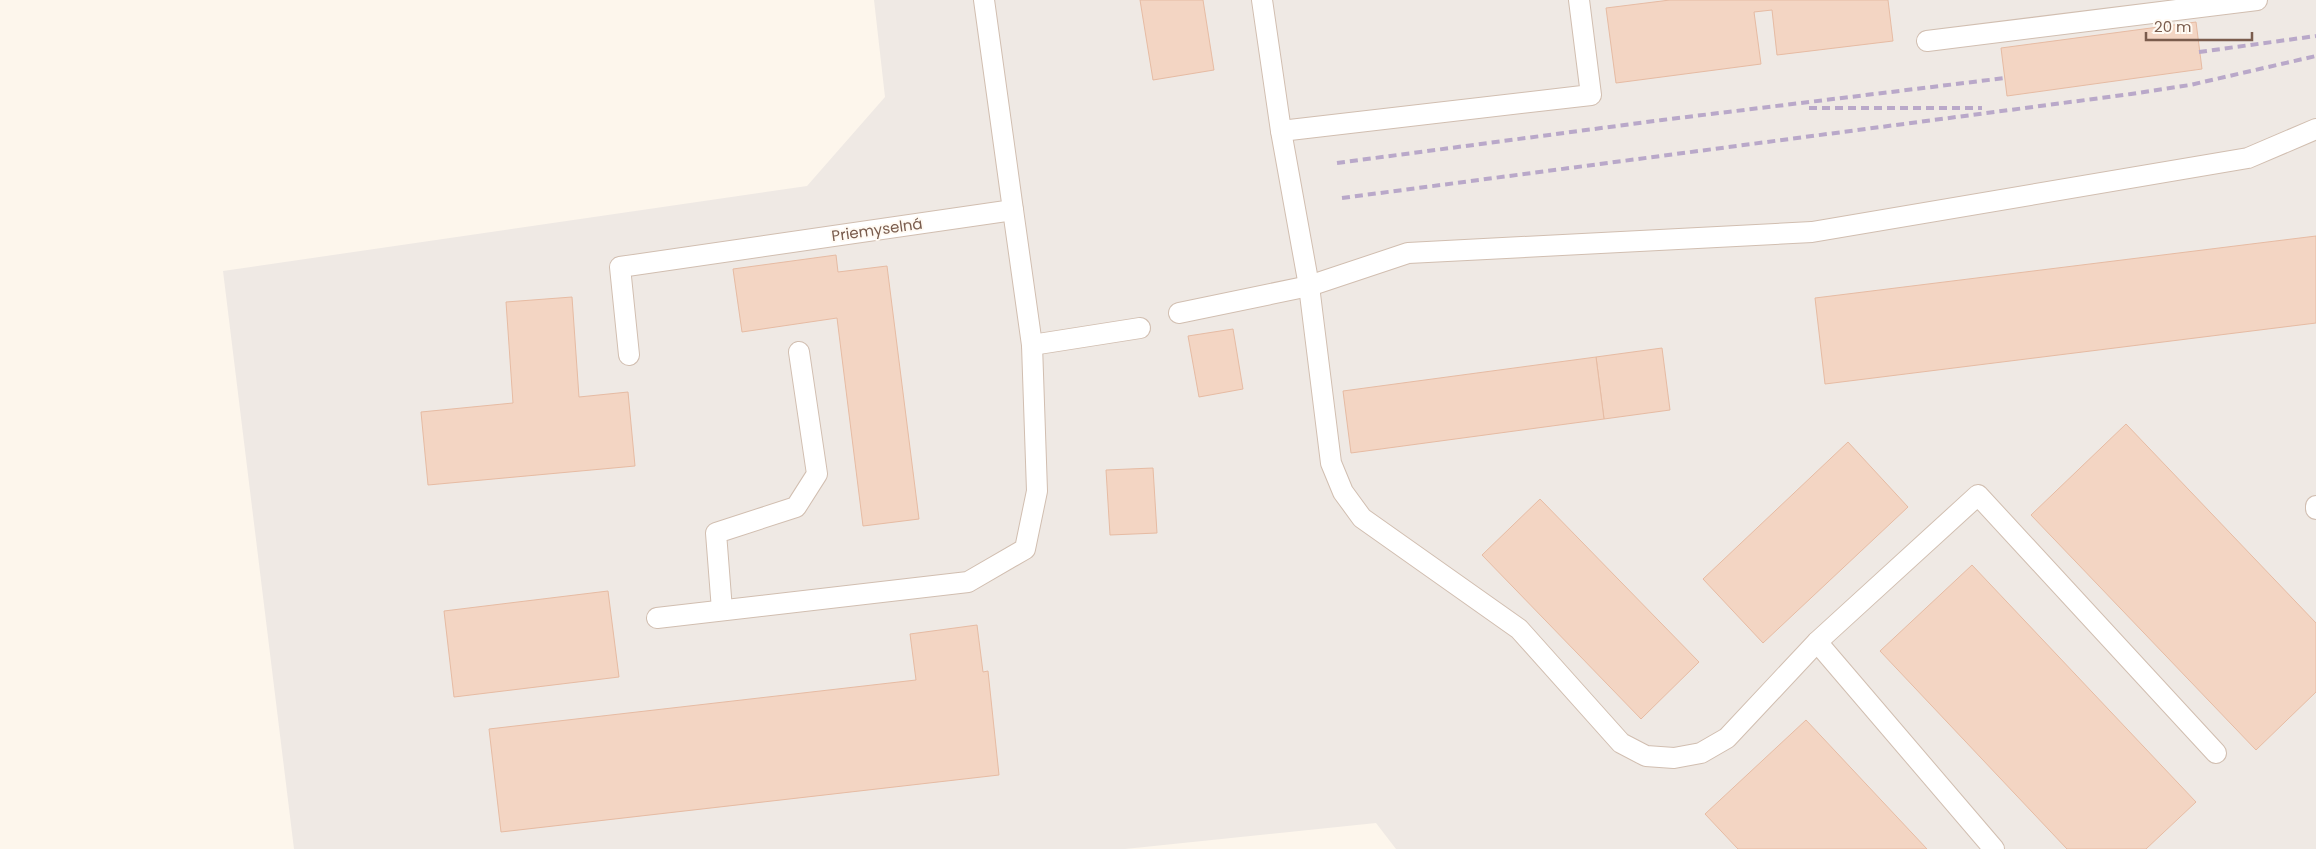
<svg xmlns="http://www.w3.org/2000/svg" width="2316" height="849" font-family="Poppins,sans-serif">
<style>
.industrial{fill:#efe9e4}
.building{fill:#f3d5c3;stroke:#e6bba3}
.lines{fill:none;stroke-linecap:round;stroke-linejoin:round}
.lane-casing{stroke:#d1beb0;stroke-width:22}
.lane{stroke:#fff;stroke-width:20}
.rail{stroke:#b9a8c9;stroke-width:4;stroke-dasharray:8 5;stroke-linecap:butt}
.labels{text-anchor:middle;stroke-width:4;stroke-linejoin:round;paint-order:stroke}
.street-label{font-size:15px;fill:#7a5c4d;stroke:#fffaf3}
</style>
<rect width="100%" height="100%" fill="#fdf6ec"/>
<polygon class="industrial" points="874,0 2316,0 2316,849 1396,849 1376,823 1125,849 294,849 223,271 807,186 885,97"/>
<g class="building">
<polygon points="1140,0 1203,0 1214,70 1153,80"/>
<polygon points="1670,0 1888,0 1893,41 1777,55 1772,10 1754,12 1761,64 1616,83 1606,8"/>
<polygon points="2196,22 2202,69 2007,96 2001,48"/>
<polygon points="2316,236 2316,323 1825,384 1815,298"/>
<polygon points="836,255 838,272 887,266 919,519 863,526 837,318 742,332 733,269"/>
<polygon points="572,297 579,397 628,392 635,466 428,485 421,412 513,403 506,302"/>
<polygon points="1233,329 1243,389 1199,397 1188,336"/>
<polygon points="1662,348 1670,410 1604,419 1596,357"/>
<polygon points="1596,357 1604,419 1351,453 1343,391"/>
<polygon points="2126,424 2316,623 2316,692 2256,750 2031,515"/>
<polygon points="1848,442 1908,507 1763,643 1703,579"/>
<polygon points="1153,468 1157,533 1110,535 1106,470"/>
<polygon points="1540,499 1699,662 1641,719 1482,555"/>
<polygon points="1972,565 2196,802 2146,849 2067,849 1880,651"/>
<polygon points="608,591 619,677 454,697 444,611"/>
<polygon points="977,625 983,672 988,671 999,775 501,832 489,729 916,680 910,634"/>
<polygon points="1806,720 1927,849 1738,849 1705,814"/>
</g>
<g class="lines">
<g class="lane-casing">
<g id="lane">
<polyline points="1262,0 1281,131 1309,286 1331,463 1343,492 1362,518 1519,629 1621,743 1646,756 1674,758 1701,753 1727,738 1817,642 1978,495 2216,753"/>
<polyline points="1927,41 2257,0"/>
<polyline points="1281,131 1591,95 1579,0"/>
<polyline points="1179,313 1309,286 1408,253 1812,232 2248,158 2316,129"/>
<polyline points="1032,345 1140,328"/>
<polyline points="629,355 620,267 1013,210 984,0"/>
<polyline points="2316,506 2316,509"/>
<polyline points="722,610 716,533 796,507 817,474 799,352"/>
<polyline points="657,618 968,582 1025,549 1037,491 1032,345 1013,210"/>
<polyline points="1817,642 1994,849"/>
</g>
</g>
<use href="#lane" class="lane"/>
<g class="rail">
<polyline points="2199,52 2316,36"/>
<polyline points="1809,108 1982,108"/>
<polyline points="1337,163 1662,120 2005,78"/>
<polyline points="1342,198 2131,94 2190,85 2316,56"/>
</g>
</g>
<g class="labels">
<g class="street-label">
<text transform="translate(877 230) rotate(-8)" y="5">Priemyselná</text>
</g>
</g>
<path d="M2146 32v8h106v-8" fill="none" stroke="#7a5c4d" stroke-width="2.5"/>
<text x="2154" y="32" font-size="15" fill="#7a5c4d" stroke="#fffaf3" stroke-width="4" paint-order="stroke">20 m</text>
</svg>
